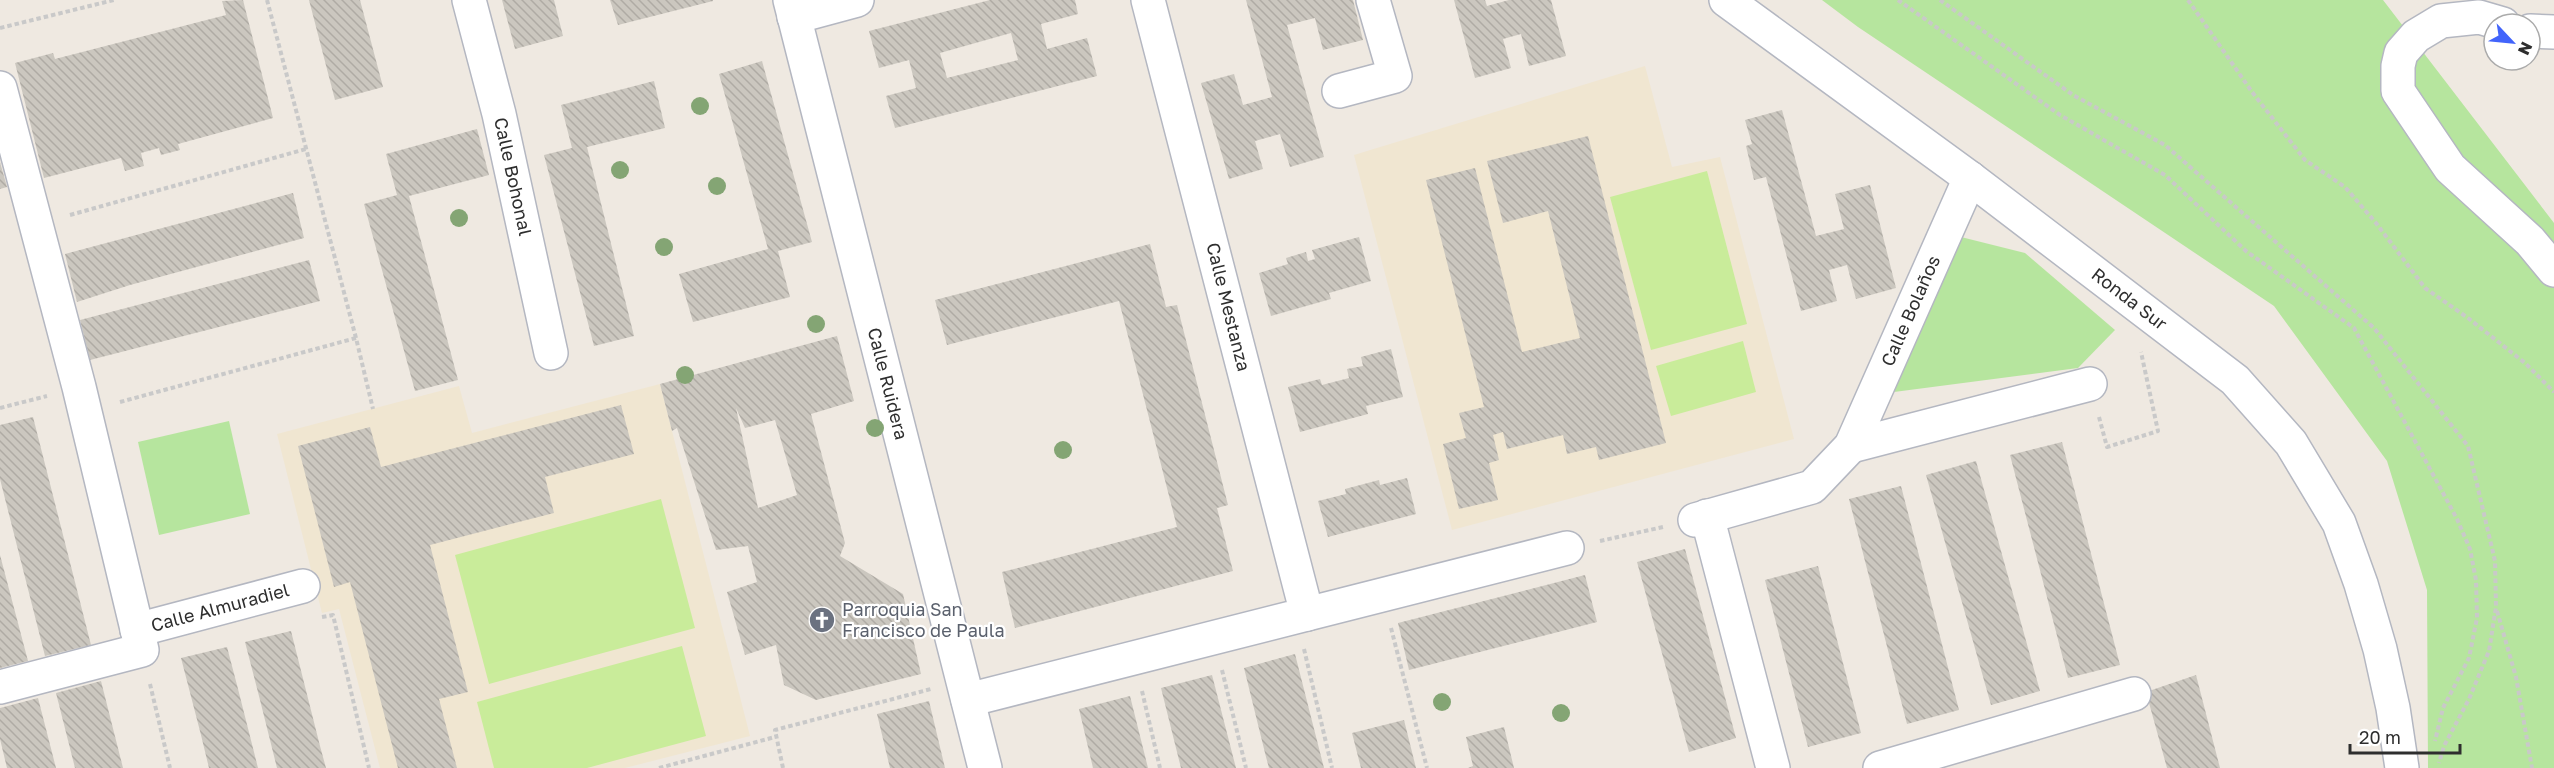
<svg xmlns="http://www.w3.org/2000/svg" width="2554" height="768" font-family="'Golos Text',sans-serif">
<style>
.education{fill:#f0e6d1}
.park{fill:#b6e59e}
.pitch{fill:#c9ec9a}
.building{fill:url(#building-back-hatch);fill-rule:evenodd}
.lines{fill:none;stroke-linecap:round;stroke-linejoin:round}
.minor-casing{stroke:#b4b7c1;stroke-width:36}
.path{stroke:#c9c9c9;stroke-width:4;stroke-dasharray:4.5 3;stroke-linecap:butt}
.minor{stroke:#fff;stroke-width:33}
.tree{fill:#84a574}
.labels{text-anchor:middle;stroke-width:4.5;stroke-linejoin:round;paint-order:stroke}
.street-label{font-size:18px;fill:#2e2e2e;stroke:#fff}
.worship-label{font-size:18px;fill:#5b616d;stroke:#fff;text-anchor:start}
</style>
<defs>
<pattern id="building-back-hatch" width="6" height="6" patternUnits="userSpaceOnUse" patternTransform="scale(1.5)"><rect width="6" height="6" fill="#cbc7bf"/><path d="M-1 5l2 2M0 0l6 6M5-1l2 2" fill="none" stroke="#afaba4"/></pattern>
</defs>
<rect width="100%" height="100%" fill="#efe9e1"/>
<g class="education">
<polygon points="1645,66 1672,167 1720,157 1794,439 1452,530 1354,155"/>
<polygon points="660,384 750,736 625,768 380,768 339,609 322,613 277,434 459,386 472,433"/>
</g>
<g class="park">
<polygon points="1822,0 2383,0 2554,223 2554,768 2428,768 2427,590 2387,461 2274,306 1858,27"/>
<polygon points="1961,237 2025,253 2115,330 2078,368 1894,392"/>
<polygon points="229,421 250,514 159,535 138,442"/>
</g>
<g class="pitch">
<polygon points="1707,171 1747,324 1651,350 1610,197"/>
<polygon points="1743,341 1756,392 1671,416 1656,366"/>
<polygon points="661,499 695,628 489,684 455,555"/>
<polygon points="682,646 706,736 587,768 494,768 477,702"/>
</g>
<g class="building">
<polygon points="243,0 273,118 178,144 180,150 161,155 159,148 141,153 144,166 125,171 121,158 44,178 15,63 53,53 55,59 226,15 222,1"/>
<polygon points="309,0 360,0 383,87 335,100"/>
<polygon points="502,0 554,0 563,36 515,49"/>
<polygon points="610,0 713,0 713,1 618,25"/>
<path d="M 990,0 L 1075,0 L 1078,14 L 1041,24 L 1047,49 L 1087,38 L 1097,76 L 895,128 L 886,96 L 916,88 L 909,60 L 879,68 L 869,31 ZM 1011,33 L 1018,60 L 947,78 L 940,53 Z"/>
<polygon points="1246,0 1353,0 1363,40 1323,50 1315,18 1287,25 1324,157 1290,167 1280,134 1255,141 1263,169 1229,179 1201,83 1234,74 1243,105 1272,97"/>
<polygon points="1454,0 1485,0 1487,6 1509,0 1551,0 1566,56 1529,66 1521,34 1503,39 1511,68 1475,78"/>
<polygon points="762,61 812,242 778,251 790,297 693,322 679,274 768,249 719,74"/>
<polygon points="654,81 665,128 587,147 634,336 594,346 544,155 572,148 561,105"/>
<polygon points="1782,110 1816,236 1844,229 1835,194 1870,185 1896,288 1856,299 1847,265 1829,270 1837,301 1801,311 1766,177 1754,180 1746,146 1752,144 1745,120"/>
<polygon points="477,129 489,175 409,196 458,380 415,391 364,204 397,195 386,154"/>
<polygon points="1588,136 1666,443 1599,460 1596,447 1567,454 1563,435 1507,449 1503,432 1493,435 1499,460 1489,463 1498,500 1459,509 1443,444 1466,438 1459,413 1484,407 1426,180 1475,168 1522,352 1580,338 1548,211 1503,223 1487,161"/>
<polygon points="0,162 7,187 0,189"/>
<polygon points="293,193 304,238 130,285 77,302 65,254"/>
<polygon points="1359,237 1371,281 1329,293 1331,299 1271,316 1259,273 1288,264 1286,258 1306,252 1308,261 1315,259 1312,250"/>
<polygon points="1150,244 1166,307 1177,305 1228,505 1217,508 1233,571 1015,628 1002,572 1177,527 1119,301 947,345 935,300"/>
<polygon points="309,260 320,301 90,360 80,320"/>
<path d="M 837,336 L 854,401 L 811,414 L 845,543 L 840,556 L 903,594 L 921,674 L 816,700 L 784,685 L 776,645 L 745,655 L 727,592 L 757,582 L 748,546 L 716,550 L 677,428 L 672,431 L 660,384 ZM 736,408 L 745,428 L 775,420 L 797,495 L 758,508 Z"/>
<polygon points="1391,349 1403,397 1366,406 1368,414 1300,432 1288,387 1320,379 1322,385 1349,378 1347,369 1363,366 1361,357"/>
<polygon points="621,405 634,454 545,477 554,513 430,545 468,692 439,699 457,768 398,768 350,582 334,587 298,446 370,427 381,467"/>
<polygon points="33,417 91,645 45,656 0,479 0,425"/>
<polygon points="2062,442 2120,665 2068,678 2010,455"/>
<polygon points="1976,461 2040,691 1991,705 1926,475"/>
<polygon points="1407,478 1416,514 1328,537 1318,501 1346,494 1345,489 1379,480 1380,485"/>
<polygon points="1901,486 1959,710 1907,724 1849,499"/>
<polygon points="1685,549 1736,738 1689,752 1637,562"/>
<polygon points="0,555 28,661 0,668"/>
<polygon points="1818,566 1861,733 1808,747 1765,580"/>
<polygon points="1585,575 1597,622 1409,670 1398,623"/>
<polygon points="291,631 320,746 326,768 277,768 260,700 245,642"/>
<polygon points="227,647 237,685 258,768 209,768 201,735 181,658"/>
<polygon points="1295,654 1312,721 1324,768 1269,768 1266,757 1244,668"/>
<polygon points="1212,675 1236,768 1181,768 1161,688"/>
<polygon points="2196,675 2220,768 2167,768 2146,692"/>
<polygon points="101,681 123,768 75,768 56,693"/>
<polygon points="1130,696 1148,768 1093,768 1079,709"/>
<polygon points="38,698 56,768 7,768 0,739 0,708"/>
<polygon points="929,701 945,768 890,768 877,714"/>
<polygon points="1404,720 1416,768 1361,768 1352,733"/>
<polygon points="1504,727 1514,768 1468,768 1473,766 1466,737"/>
</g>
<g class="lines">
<g class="minor-casing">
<g id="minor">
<path id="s1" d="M 469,0 L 499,114 L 551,353"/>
<path id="s2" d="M 790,0 L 985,768"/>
<path id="s3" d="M 1726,0 L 1970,178 L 2235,380 L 2291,443 L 2339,523 L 2361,584 L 2380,649 L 2393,708 L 2402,768"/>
<polyline points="794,17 857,0"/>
<polyline points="2503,24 2479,17 2441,21 2416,36 2401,53 2398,66 2398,91 2450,168 2530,241 2554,270"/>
<polyline points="2530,31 2554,32"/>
<polyline points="0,88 79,387 142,650 0,687"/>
<polyline points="1339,91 1395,76 1373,0"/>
<polyline points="1851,446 2090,384"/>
<polyline points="1707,516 1773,768"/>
<path id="s4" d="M 1695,520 L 1812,487 L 1851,446 L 1970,178"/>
<polyline points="1307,614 1567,548"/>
<path id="s5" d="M 137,630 L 303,586"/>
<polyline points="968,700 1307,614 1148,0"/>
<polyline points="1880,768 2134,694"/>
</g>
</g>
<g class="path">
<polyline points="267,0 356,338 373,409"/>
<polyline points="1898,0 2060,115 2165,175 2246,251 2354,328 2457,519 2470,549 2476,580 2477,618 2469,658 2443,708 2435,741"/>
<polyline points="1940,0 2073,95 2165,145 2374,328 2468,446 2495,561 2496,607 2489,651 2469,699 2444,746 2439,763"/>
<polyline points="2188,0 2252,92 2305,160 2345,187 2376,223 2425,288 2468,318 2525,363 2554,392"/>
<polyline points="0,28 114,0"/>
<polyline points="70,215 306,149"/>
<polyline points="120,402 356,338"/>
<polyline points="0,408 47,396"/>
<polyline points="2099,417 2107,447 2158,431 2141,352"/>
<polyline points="1600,541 1663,527"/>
<polyline points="2497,611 2516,677 2532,768"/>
<polyline points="322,617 333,615 369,768"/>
<polyline points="1391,628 1427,768"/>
<polyline points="1304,649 1332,768"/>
<polyline points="1222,670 1246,768"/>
<polyline points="150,684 170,768"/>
<polyline points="1142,691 1160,768"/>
<polyline points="659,768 775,737"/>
<polyline points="783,768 775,730 931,689"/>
</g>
<use href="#minor" class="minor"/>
</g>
<g class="tree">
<circle cx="700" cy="106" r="9"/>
<circle cx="620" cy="170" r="9"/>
<circle cx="717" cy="186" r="9"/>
<circle cx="459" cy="218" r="9"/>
<circle cx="664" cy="247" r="9"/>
<circle cx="816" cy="324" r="9"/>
<circle cx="685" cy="375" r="9"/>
<circle cx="875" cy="428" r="9"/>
<circle cx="1063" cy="450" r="9"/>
<circle cx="1442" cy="702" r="9"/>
<circle cx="1561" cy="713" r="9"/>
</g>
<defs>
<g id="church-disc" transform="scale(1.35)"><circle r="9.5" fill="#6b7280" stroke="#fff"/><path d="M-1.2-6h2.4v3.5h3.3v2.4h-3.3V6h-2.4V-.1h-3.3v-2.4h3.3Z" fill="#fff"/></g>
</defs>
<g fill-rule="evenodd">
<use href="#church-disc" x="822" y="620"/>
</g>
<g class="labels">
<g class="street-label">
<text dy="6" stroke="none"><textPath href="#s1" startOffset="182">Calle Bohonal</textPath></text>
<text dy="6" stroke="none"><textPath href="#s3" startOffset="502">Ronda Sur</textPath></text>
<text transform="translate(1228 307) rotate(76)" y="6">Calle Mestanza</text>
<text dy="6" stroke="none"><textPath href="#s4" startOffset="326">Calle Bolaños</textPath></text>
<text dy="6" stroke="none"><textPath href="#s2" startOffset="396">Calle Ruidera</textPath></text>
<text dy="6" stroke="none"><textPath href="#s5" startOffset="86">Calle Almuradiel</textPath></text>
</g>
<g class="worship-label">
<text x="842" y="616">Parroquia San<tspan x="842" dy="21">Francisco de Paula</tspan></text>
</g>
</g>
<g transform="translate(2512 42) rotate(116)"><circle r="28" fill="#ffffff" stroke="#ababab" stroke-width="1.5"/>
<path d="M0-4.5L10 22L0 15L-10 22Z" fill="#4264fb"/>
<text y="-9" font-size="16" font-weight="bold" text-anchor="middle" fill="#2e2e2e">N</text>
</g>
<path d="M2350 744v9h110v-9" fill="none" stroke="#2e2e2e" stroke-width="3"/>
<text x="2359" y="744" font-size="18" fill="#2e2e2e" stroke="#ffffff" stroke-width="4.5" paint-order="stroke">20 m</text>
</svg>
